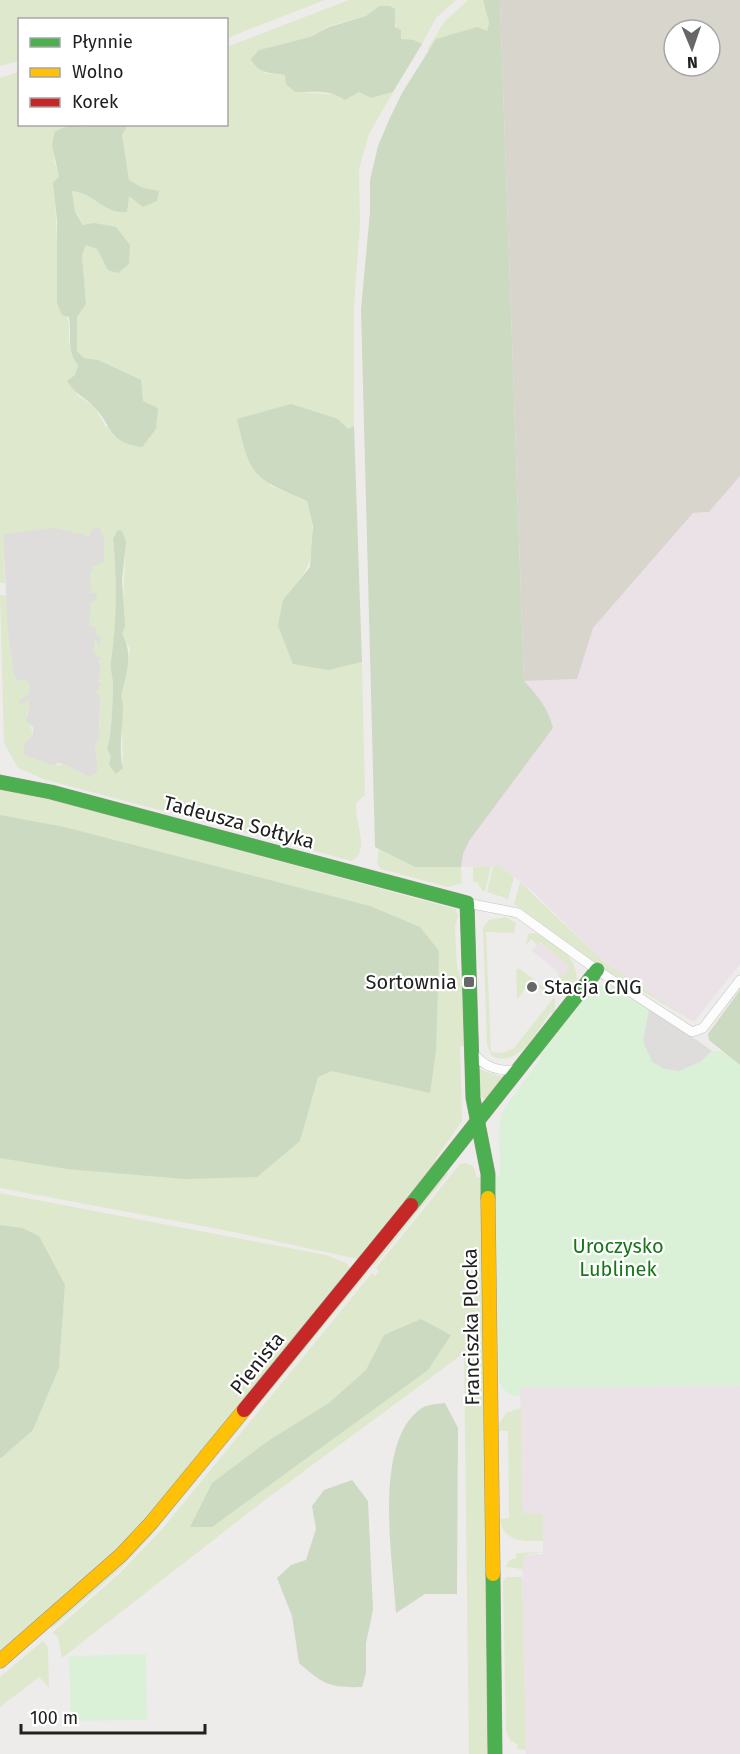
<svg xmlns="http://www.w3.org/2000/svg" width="740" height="1754" font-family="'Fira Sans',sans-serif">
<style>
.industrial{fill:#ebe2e8}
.construction{fill:#d7d5cc;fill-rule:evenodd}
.grass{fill:#dde8cc;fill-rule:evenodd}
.forest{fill:#ccdac2}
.park{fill:#daf1d8}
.parking{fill:#dedddc}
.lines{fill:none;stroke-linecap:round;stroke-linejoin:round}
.street-casing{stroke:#c4c3c2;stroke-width:10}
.fast-casing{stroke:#979683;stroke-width:15}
.slow-casing{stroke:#979683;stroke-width:15}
.jam-casing{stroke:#979683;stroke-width:15}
.street{stroke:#fcfcfc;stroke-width:9}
.fast{stroke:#4caf50;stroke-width:14}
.slow{stroke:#ffc107;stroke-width:14}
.jam{stroke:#c62828;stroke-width:14}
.poi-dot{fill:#686767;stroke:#fff;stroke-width:2}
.labels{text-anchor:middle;stroke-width:4.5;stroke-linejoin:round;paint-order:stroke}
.street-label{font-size:20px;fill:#202020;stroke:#fff}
.poi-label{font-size:20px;fill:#202020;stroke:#fff;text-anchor:end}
.park-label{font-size:20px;fill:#177617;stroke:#fff}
</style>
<rect width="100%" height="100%" fill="#eeecea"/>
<g class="industrial">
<polygon points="740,476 740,964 694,1022 605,963 533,892 500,866 456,867 456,850 524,681 576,679 593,628 693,513 709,512"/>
<polygon points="539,942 571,967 563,976 532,951"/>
<polygon points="740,1386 740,1754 526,1754 522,1565 525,1555 543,1554 543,1514 522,1514 520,1387"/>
</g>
<path class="construction" d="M 500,0 L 740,0 L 740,476 L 709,512 L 693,513 L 593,628 L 577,679 L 524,681 ZM 674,30 L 710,30 L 710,66 L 674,66 Z"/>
<g class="grass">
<polygon points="0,0 325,0 227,38 226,20 20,20 19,61 0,66"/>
<path d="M 349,0 L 456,0 L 436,18 L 422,44 L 414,40 L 401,40 L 394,21 L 395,9 L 379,6 L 366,16 L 329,26 L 310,37 L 259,50 L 264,73 L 285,75 L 295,92 C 310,92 349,98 359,92 L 371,98 L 393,92 L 369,134 L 359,169 L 360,224 L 354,305 L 354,426 L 269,485 L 307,501 C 315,533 318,556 297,583 L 329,670 L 362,662 L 365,795 L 356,803 C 354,823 371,850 352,861 L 46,780 L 18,768 L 4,743 L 0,595 L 6,595 L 14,674 L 27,680 L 30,687 L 28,695 L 20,699 L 28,699 L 31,706 L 27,713 L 33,735 L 24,744 L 25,751 L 55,766 L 64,764 L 82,774 L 93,775 L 98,772 L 95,744 L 99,738 L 100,711 L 96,692 L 101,668 L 98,661 L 100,656 L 97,657 L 92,652 L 95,639 L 99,644 L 89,625 L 90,570 L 98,563 L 92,532 L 90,536 C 82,535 72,534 65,530 L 3,534 L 5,583 L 0,583 L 0,78 L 19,72 L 20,124 L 74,125 L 55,131 L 54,161 L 60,177 L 55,198 L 59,286 L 57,303 C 72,321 68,321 69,342 C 70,350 76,358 78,365 L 75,375 L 77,395 L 94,407 L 106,427 L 143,401 L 98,360 L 84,358 L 77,351 L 77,317 L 86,304 L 82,255 L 86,245 L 97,249 L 103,261 L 118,273 L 75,212 L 72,191 L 85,193 L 106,207 L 129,196 L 159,191 L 141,187 L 129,180 L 122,135 L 128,125 L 226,124 L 227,47 ZM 113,539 L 125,556 L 122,634 L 130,649 L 121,693 L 123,768 L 107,750 C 112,731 112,709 113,690 C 114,681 110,671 112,662 C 117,622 117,580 113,539 Z"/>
<polygon points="468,0 483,0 489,23 487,31 427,50 444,22"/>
<polygon points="0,790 41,796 455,909 458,915 455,927 457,967 462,984 464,1046 460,1046 462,1121 435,1160 438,1163 358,1259 224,1230 0,1188"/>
<polygon points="379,848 415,867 461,867 462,883 448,887 381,869 377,863"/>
<polygon points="499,865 514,877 508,899 487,892 493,866"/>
<polygon points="491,866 485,891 483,892 477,882 473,882 473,867"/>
<polygon points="520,882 605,963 694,1022 600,966 514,904"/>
<path d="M 506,917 L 516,923 L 514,933 L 486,932 L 491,1052 L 503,1053 L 514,1048 L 555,996 L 555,1015 L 551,1012 C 537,1030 519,1069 492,1056 L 487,1045 L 483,928 L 489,920 Z"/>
<path d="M 535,933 C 558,942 582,961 576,988 L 565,988 L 557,972 L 548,965 L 563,976 L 570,967 L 540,942 L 537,945 L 531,939 L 526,945 L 528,934 Z"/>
<polygon points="519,968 553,995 551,997 531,981 517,999 516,970"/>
<polygon points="479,1069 504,1078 486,1100 479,1095"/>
<polygon points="465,1163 473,1166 477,1177 482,1177 489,1754 469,1754 464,1353 261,1503 62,1658 58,1637 52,1633 121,1572 163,1528 372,1273 375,1276 379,1271 376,1268 460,1164"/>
<polygon points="447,1170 448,1174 374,1266 372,1262"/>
<polygon points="0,1193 326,1255 346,1263 351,1269 148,1518 99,1567 0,1654 0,1459 33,1430 59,1368 65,1285 4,1225 0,1225"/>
<polygon points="365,1270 369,1271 153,1534 120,1569 51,1629 53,1623"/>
<path d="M 521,1408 L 522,1513 L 543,1514 L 543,1541 C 523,1541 504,1543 500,1519 L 509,1518 L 508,1431 L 498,1431 L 500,1422 L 506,1413 Z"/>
<polygon points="543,1552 525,1555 522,1569 505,1567 510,1560 516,1558 516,1553"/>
<polygon points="507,1577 522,1577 526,1750 517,1749 518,1745 510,1740 506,1732 503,1581"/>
<polygon points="43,1641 48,1648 49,1687 39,1677 0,1707 0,1677"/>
</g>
<g class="forest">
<path d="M 483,0 L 500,0 L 524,681 C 538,696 548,708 553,728 L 469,841 L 463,854 L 461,867 L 415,867 L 375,847 L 361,309 L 370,212 L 370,180 L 378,146 L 389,120 L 402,93 L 436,39 L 477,27 L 487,31 L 489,23 Z"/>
<path d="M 379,6 L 390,6 L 395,9 L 395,27 L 401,30 L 401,39 L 414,40 L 422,44 L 393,92 L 371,98 L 359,92 L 345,100 C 330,89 313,92 295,92 L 286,84 L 285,75 C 270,73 258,74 251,59 L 259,50 L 310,37 L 329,27 L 366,16 Z"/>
<path d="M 74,124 L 87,127 L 89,125 L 128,125 L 122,135 L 129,180 L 141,187 L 159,191 L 157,201 L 143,207 L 129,196 L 127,212 C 105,215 93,192 72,191 L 75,212 L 83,225 L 94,223 L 116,227 L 130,245 L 129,264 L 118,273 L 108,270 L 97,249 L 86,245 L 82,255 L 86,304 L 77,317 L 77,351 L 84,358 L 98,360 L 141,380 L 143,401 L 158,408 L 156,429 L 142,447 C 107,442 114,427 94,407 C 83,395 78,397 67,381 L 75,375 L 78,365 C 66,351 72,335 69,317 L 62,315 L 57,303 L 57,221 L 53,182 L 59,177 L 52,145 L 55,131 Z"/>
<path d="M 291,404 L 338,419 L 348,429 L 354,426 L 362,662 L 329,670 L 293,664 L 278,626 L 283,600 L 310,567 L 313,526 L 307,501 C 252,477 251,478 237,419 Z"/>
<path d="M 118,530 L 122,531 L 126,542 L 122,580 L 125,626 L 122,634 C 133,652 127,672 122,692 C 120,697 123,702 123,706 C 123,726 118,748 123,768 L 116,774 L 109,765 L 111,755 L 107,750 C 112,731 112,710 113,690 C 114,681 110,671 111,662 C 117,622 117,580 113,539 Z"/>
<polygon points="0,815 64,827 370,906 420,927 439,951 436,1051 430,1093 332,1071 318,1077 300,1141 257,1177 185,1179 67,1169 0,1158"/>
<polygon points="740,990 740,1065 709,1040 708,1034"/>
<polygon points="0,1225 22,1228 39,1236 65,1285 59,1368 33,1430 0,1459"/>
<polygon points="421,1319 451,1335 428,1370 212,1527 190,1527 212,1483 268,1441 329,1403 366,1370 384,1335"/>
<path d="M 445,1403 L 458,1428 L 457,1594 L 425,1594 L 396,1613 C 393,1560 372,1441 422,1408 C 428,1404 438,1404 445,1403 Z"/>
<path d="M 352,1480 L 368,1501 L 373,1610 L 366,1643 L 366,1673 L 362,1687 C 329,1688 323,1684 299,1663 L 292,1616 L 277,1578 L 291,1565 L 306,1560 L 316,1529 L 312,1506 L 324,1490 Z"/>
</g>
<g class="park">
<path d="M 600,986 L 612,986 L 649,1009 L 643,1041 L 676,1071 L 700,1062 L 712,1051 L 721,1051 L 740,1065 L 740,1386 L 521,1387 L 520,1396 C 509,1396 503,1391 499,1381 L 495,1177 L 500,1176 L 499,1128 L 502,1112 L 541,1058 L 538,1055 L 588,990 Z"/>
<polygon points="146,1654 147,1720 71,1721 69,1656"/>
</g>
<g class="parking">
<polygon points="55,528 89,536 93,528 100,528 104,539 104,561 93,567 90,575 91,593 96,593 97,600 91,602 89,625 96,629 95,635 100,636 101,640 99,645 95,639 93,652 97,657 101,656 98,661 101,668 98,682 101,684 96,692 100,699 99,738 95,744 98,772 89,777 64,764 57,763 55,766 24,755 24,744 33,735 33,727 26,721 30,706 28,699 19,706 20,699 28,695 30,687 27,680 17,680 14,674 8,632 3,534"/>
<polygon points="649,1009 701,1043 712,1051 700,1062 679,1071 665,1069 652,1062 643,1041"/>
</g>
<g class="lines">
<g class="street-casing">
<g id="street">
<polyline points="467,903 518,913 597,970 692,1032 703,1028 740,980"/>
<path d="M 471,1050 C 482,1067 502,1074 521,1068"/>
</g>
</g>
<g class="fast-casing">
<g id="fast">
<polyline points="0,782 51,792 467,903 473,1098 488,1174 488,1198"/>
<polyline points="411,1205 597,970"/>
<polyline points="493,1574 495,1754"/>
</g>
</g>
<g class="slow-casing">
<g id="slow">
<polyline points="488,1198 493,1574"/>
<polyline points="0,1661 121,1555 151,1523 244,1410"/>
</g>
</g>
<g class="jam-casing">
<polyline id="jam" points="244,1410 411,1205"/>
</g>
<use href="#street" class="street"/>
<use href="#fast" class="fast"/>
<use href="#slow" class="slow"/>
<use href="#jam" class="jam"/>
</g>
<g class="poi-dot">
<rect x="463" y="976" width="12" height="12" rx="3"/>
<circle cx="532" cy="987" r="6"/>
</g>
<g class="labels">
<g class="street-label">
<text transform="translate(239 822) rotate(15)" y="7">Tadeusza Sołtyka</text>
<text transform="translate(471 1327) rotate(-91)" y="7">Franciszka Plocka</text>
<text transform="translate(257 1363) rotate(-51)" y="7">Pienista</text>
</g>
<g class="poi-label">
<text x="457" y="989">Sortownia</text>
<text x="544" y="994" text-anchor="start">Stacja CNG</text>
</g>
<g class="park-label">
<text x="618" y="1253">Uroczysko<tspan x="618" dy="23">Lublinek</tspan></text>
</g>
</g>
<rect x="18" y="18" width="210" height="108" fill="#ffffff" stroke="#a6a6a6" stroke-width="1.5"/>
<rect x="30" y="38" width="30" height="9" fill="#4caf50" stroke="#a6a6a6" stroke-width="1.5"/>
<text x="72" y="48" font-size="18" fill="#202020">Płynnie</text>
<rect x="30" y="68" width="30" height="9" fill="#ffc107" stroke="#a6a6a6" stroke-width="1.5"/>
<text x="72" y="78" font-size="18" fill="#202020">Wolno</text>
<rect x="30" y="98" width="30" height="9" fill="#c62828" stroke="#a6a6a6" stroke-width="1.5"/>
<text x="72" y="108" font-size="18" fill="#202020">Korek</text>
<g transform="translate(692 48) rotate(178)"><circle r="28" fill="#ffffff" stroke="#a6a6a6" stroke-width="1.5"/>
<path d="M0-4.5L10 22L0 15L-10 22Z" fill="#686767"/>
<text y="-9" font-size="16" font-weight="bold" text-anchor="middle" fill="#202020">N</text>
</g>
<path d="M21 1724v9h184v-9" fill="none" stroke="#202020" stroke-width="3"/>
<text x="30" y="1724" font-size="18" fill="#202020" stroke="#ffffff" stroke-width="4.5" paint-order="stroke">100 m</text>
</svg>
